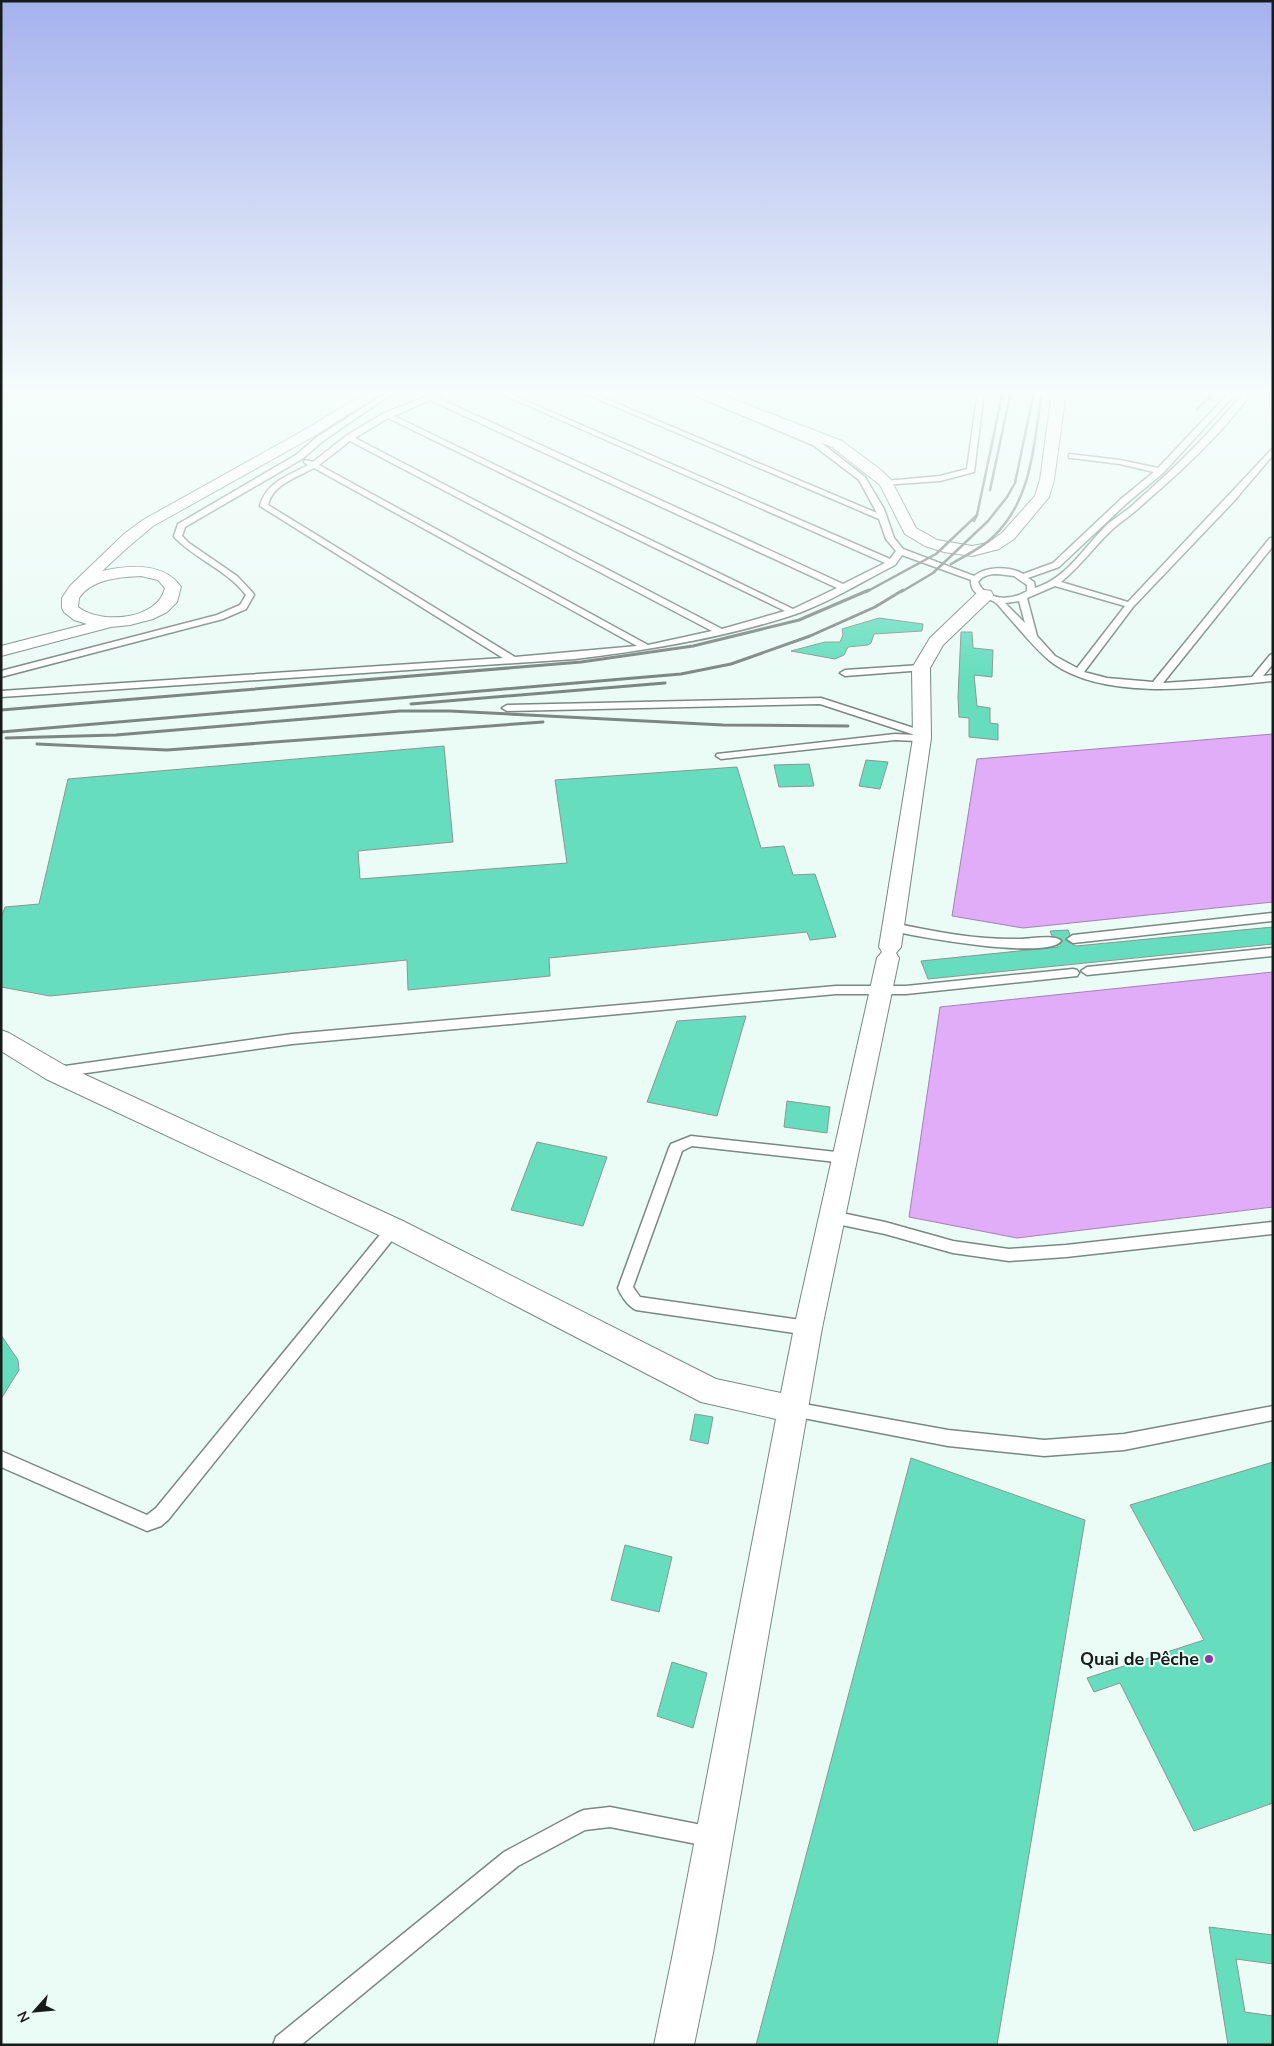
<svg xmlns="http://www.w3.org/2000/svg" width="1274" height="2046" font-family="'Nunito Sans',sans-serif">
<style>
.water{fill:#e1acf8;stroke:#a481b5}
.building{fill:#66debd;stroke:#899792}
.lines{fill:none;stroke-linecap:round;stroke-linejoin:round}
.lane-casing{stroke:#7a8883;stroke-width:3}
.street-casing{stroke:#7a8883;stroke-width:2}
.lane{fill:#fff;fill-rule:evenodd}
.street{fill:#fff;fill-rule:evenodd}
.rail-far1{stroke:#7c8783;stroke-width:2.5}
.rail{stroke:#7c8783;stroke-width:3}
.poi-dot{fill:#8736a5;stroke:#ebfbf6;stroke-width:2}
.labels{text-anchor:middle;stroke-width:4;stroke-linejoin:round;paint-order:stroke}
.near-poi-label{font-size:18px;font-weight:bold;fill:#161c1a;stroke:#ebfbf6;text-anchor:end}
</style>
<rect width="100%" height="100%" fill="#ebfbf6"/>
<g class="water">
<polygon points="1273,734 1273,902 1023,928 952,916 977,759"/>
<polygon points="1273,972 1273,1207 1017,1238 909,1217 940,1007"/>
</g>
<g class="building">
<polygon points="879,618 923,624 922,631 874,634 871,643 868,645 848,647 844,655 835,659 791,651 825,642 840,642 843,635 842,629"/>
<polygon points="961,632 972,632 973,648 993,650 992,677 974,675 977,706 990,708 990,723 998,724 998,740 969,737 969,718 959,717 958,697"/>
<polygon points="444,746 453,842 358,851 360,879 567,863 555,780 737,767 761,848 784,846 793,875 815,874 836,937 810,940 807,932 549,958 550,976 408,990 407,960 50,996 1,987 1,918 5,907 39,904 68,779"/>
<polygon points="866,760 888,762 880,789 859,786"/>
<polygon points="809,764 814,786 779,787 774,765"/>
<polygon points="1273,927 1273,944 928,979 921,961 1058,947 1057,945 1063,941 1052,936 1050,931 1068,930 1070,935 1065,940 1076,946"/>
<polygon points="746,1016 717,1116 647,1102 677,1021"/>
<polygon points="787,1101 830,1107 827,1133 784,1127"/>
<polygon points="537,1142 607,1157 583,1226 511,1210"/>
<polygon points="1,1335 18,1360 19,1370 1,1399"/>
<polygon points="695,1414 713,1417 708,1444 690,1440"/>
<polygon points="911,1458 1085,1520 997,2045 756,2045"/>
<polygon points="1273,1462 1273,1803 1194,1831 1120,1683 1094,1692 1087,1678 1204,1640 1130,1505"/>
<polygon points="625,1545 672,1557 659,1612 611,1600"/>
<polygon points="672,1662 707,1673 693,1728 657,1716"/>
<polygon points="1209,1927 1273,1935 1273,1964 1236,1959 1245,2012 1273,2016 1273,2045 1228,2045"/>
</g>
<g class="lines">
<g class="lane-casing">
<g id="lane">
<path d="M 393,391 L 402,391 L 384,399 L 323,441 L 302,459 L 185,527 L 182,536 L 189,543 L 237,576 L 253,593 L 254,595 L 246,609 L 223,619 L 1,677 L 1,671 L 217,615 L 240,605 L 246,595 C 227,570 197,560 175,538 L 174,536 L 178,524 L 296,455 L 317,437 L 380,397 Z"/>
<path d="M 441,391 L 450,391 L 436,397 L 843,584 L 885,563 L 495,391 L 503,391 L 890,559 L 896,551 L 886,539 L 879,519 L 579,391 L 587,391 L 877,513 L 859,480 L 813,445 L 684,391 L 693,391 L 819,441 L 865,477 L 884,509 L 894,538 L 903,549 L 974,576 C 986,566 1010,566 1023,574 L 1053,563 L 1121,499 L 1154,472 L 1120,464 L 1072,458 L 1069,458 L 1069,454 L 1120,460 L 1158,468 L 1231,391 L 1238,391 L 1163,473 L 1127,503 L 1059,567 L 1028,578 L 1034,582 L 1035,588 C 1068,578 1085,545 1109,523 C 1118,516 1128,510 1136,502 C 1175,468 1212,431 1245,391 L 1252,391 C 1227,430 1177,475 1141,506 C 1133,514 1123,520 1114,528 C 1095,545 1081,566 1061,582 L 1128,602 L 1273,448 L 1273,455 L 1234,501 L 1133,607 L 1084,672 L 1107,678 L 1153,682 L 1270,538 L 1273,538 L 1273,546 L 1163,683 L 1252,677 L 1270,655 L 1273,654 L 1273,664 L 1263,676 L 1273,675 L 1273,681 C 1210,687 1108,702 1054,664 C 1038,653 1018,627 1004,612 C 1001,608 997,603 993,601 C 983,597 970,594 971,580 L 902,555 L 895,565 C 863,581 830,602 796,614 C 724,638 650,650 575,659 L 1,697 L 1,691 L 503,658 L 260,506 C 266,482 288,476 308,465 L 304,462 L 305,460 L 313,462 L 346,436 L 384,413 ZM 430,400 L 837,588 L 793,609 L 394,416 ZM 388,418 L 785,611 L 722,629 L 355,438 ZM 350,441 L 712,631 L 648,645 L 319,465 ZM 314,468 L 637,646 L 515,657 L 268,505 C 273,484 296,478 314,468 ZM 998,574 L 1014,576 L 1027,585 L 1027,591 C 1011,601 986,601 978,582 C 983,575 990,574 998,574 ZM 1055,586 L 1125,606 L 1077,668 L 1055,656 L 1037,636 L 1027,598 ZM 1019,601 L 1025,623 L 1005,603 Z"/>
<polygon points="978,391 984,391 974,472 940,481 883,485 883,481 886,481 940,476 967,469"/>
<polygon points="921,665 924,666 924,670 845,676 840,673 845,670"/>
<polygon points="821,698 926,732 927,734 917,741 895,740 721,759 716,756 717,754 895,734 915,735 820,704 507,711 502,708 507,705"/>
<polygon points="1273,913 1273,921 1073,943 1067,939 1073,935"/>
<path d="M 894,923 C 935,932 978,940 1020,939 C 1030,939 1056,934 1061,941 C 1047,960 914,937 890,930 L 888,927 L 890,924 Z"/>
<polygon points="1273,948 1273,956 1087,975 1081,971 1087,967"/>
<polygon points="1073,969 1077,970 1079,973 1077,976 906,994 836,994 292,1044 58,1077 53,1075 52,1072 53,1069 58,1067 292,1034 836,986 906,986"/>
<path d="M 691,1136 L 845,1153 L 850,1154 L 852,1158 L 850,1162 L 845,1163 L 692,1146 L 682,1151 L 633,1287 L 640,1297 L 808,1321 L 813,1323 L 816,1328 L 813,1333 L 808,1335 L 636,1310 C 628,1306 621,1296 618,1288 L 669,1148 L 671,1144 Z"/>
<polygon points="832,1211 885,1222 953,1241 1009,1249 1066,1245 1273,1222 1273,1234 1066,1257 1009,1261 953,1253 885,1234 832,1223 827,1221 825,1217 827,1213"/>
<polygon points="393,1223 398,1225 400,1229 398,1233 168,1520 161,1526 147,1531 1,1467 1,1451 147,1515 156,1508 388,1225"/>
<polygon points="793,1402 948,1430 1044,1440 1124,1434 1273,1406 1273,1420 1124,1450 1044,1456 948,1446 793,1416 787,1414 785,1409 787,1404"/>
<polygon points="610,1807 712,1827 719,1830 722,1837 719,1844 712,1847 610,1827 585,1830 518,1866 301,2045 273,2045 276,2037 504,1852 577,1813 584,1810"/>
</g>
</g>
<g class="street-casing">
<g id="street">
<path d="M 369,391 L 385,391 L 316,435 L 153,526 L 127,548 L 102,571 C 129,565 164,562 181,587 L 177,602 L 167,612 L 153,619 L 130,625 L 111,627 L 1,656 L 1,646 L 87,624 L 74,620 L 64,612 L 62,608 L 62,598 L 70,586 L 124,534 L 143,520 L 306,429 ZM 141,576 L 158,580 L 165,588 C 158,620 101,625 78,607 L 79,598 C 91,579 120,577 141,576 Z"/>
<polygon points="694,391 712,391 842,441 881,470 891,480 916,528 937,540 972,546 988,543 1002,533 1035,496 1040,480 1052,391 1066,391 1054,480 1049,497 1014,539 999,549 972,556 944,552 925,546 905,534 880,485 832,447 696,394"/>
<polygon points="985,590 991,591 993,595 991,599 943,645 930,668 931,738 901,947 896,953 899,958 822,1328 713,1953 694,2045 654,2045 673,1953 776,1419 701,1402 383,1237 46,1079 1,1051 1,1030 9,1033 64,1065 403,1221 716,1379 781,1393 794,1328 877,958 882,952 879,947 913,738 912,668 930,638 979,591"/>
</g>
</g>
<use href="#lane" class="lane"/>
<use href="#street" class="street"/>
<g class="rail-far1">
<polyline points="1197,409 1216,391"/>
<polyline points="990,490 1011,391"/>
<polyline points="974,521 977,515 1003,391"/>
<path d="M 951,564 C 964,556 982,548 993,537 C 1033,499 1034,442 1042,391"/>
<polyline points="866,592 936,554 977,515"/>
<polyline points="901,592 933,573 988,521 1007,497 1015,483 1034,391"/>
</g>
<g class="rail">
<polyline points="411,704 665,683"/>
<polyline points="1,710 581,662 693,646 799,620 869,590"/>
<polyline points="1,732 681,674 731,664 810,636 875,607 903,590"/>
<polyline points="6,738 116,735 400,711 450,711 723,725 848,726"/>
<polyline points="37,744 167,750 543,722"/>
</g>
</g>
<linearGradient id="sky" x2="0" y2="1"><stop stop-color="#a5b1ee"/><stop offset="0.58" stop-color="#f6fdfb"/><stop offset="1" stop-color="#f6fdfb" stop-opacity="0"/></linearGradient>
<rect width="1274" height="677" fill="url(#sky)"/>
<circle class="poi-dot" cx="1209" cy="1659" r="5"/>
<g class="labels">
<g class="near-poi-label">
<text x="1199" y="1665">Quai de Pêche</text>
</g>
</g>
<rect width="1274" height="2046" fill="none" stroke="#161c1a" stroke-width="5"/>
<g transform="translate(35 2011) rotate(243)" stroke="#ebfbf6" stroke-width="4" paint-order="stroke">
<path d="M0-4L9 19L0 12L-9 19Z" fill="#161c1a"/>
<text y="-8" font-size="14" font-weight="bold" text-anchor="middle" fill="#161c1a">N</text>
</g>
</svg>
